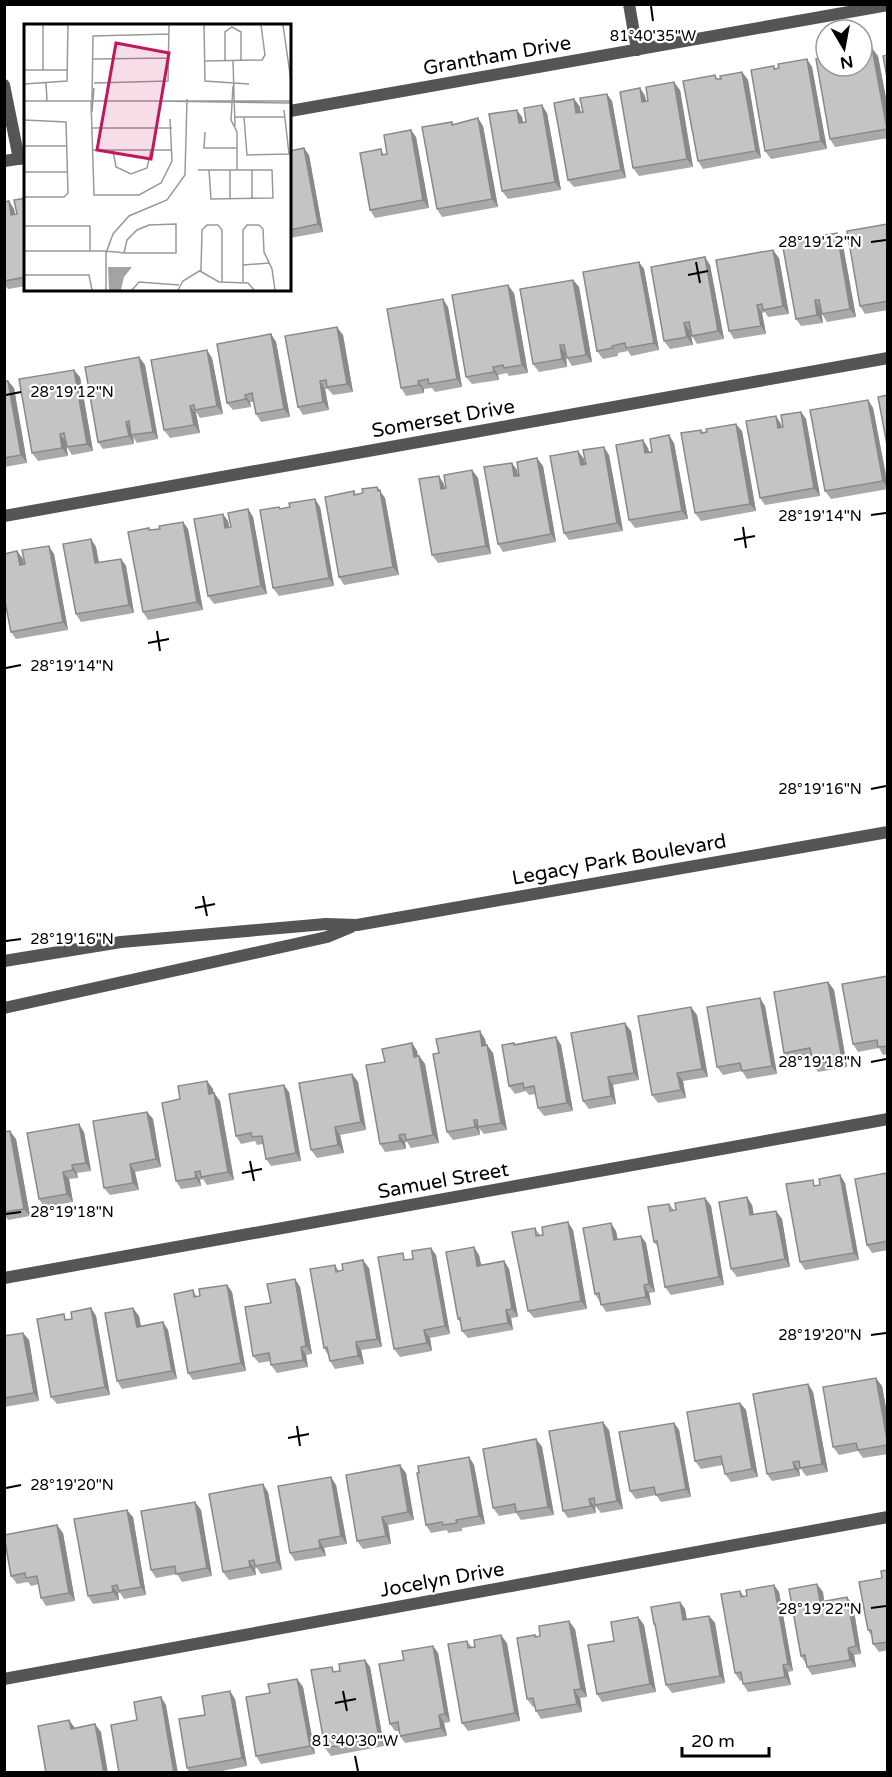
<svg xmlns="http://www.w3.org/2000/svg" width="892" height="1777" font-family="'Varela Round',sans-serif">
<style>
.lines{fill:none;stroke-linecap:round;stroke-linejoin:round}
.minor{stroke:#555;stroke-width:12}
.wall{fill:#a9a9a9}
.shaded-wall{fill:#898989}
.building{fill:#c4c4c4;stroke:#898989;stroke-width:1.5}
.ticks{fill:none;stroke:#000;stroke-width:2}
.labels{text-anchor:middle;stroke-width:4.5;stroke-linejoin:round;paint-order:stroke}
.street-label{font-size:20px;fill:#000;stroke:#fff}
.inset-road{fill:none;stroke:#999;stroke-width:1.5}
.view{fill:#c2185b;fill-opacity:0.15;stroke:#c2185b;stroke-width:3}
.inset-edge{fill:none;stroke:#000;stroke-width:3}
.ticks-label{font-size:15px;text-anchor:middle;fill:#000;stroke:#fff;stroke-width:4.5;stroke-linejoin:round;paint-order:stroke}
</style>
<rect width="100%" height="100%" fill="#fff"/>
<g class="lines">
<g class="minor">
<polyline points="629,4 637,50"/>
<polyline points="4,85 19,159"/>
<polyline points="290,111 888,5"/>
<polyline points="4,161 24,158"/>
<polyline points="4,516 888,358"/>
<polyline points="4,961 121,942 326,924 357,925 888,832"/>
<polyline points="4,1008 327,937 351,927"/>
<polyline points="4,1278 888,1119"/>
<polyline points="4,1679 888,1517"/>
</g>
</g>
<g class="wall">
<polygon points="878,56 888,109 888,138 835,147 830,139"/>
<polygon points="812,67 827,149 771,159 765,151"/>
<polygon points="742,72 748,80 761,158 703,169 698,161 715,75 717,79"/>
<polygon points="640,88 645,96 646,101 680,90 693,167 639,176 633,168"/>
<polygon points="574,99 580,107 580,112 612,101 626,178 574,187 568,180"/>
<polygon points="547,113 561,190 508,199 502,191 522,117 523,123 526,122"/>
<polygon points="452,122 454,125 483,126 498,207 442,217 437,209"/>
<polygon points="416,137 429,208 375,218 370,210 381,149 384,155 387,154"/>
<polygon points="290,151 309,155 323,232 290,238"/>
<polygon points="26,198 26,286 8,289 4,284 4,202 9,201 14,209 15,214 17,214"/>
<polygon points="888,224 888,310 865,314 860,306"/>
<polygon points="837,233 842,240 856,317 827,322 822,314 821,308 823,323 801,326 796,319"/>
<polygon points="779,258 789,314 768,317 765,312 762,313 766,334 734,339 729,331"/>
<polygon points="639,262 644,269 659,350 631,356 628,351 618,353 618,356 603,359 597,351"/>
<polygon points="710,265 724,339 697,344 692,336 690,331 693,345 670,349 664,341"/>
<polygon points="573,280 579,287 592,362 572,366 567,358 566,353 567,367 539,372 533,364"/>
<polygon points="514,293 528,373 509,376 507,373 498,375 499,380 472,384 466,377"/>
<polygon points="448,307 462,387 435,392 432,388 424,389 424,393 406,396 401,388"/>
<polygon points="271,334 276,342 290,417 261,422 256,414 254,402 250,402 251,407 233,410 227,403"/>
<polygon points="343,335 353,392 333,395 328,389 325,389 329,410 303,415 298,407"/>
<polygon points="139,357 145,365 158,439 137,443 133,437 134,444 103,449 98,442"/>
<polygon points="212,358 223,414 200,418 197,413 196,413 200,433 170,438 164,430"/>
<polygon points="80,377 93,451 72,455 67,447 66,441 68,456 38,461 32,453"/>
<polygon points="4,381 8,381 14,388 27,463 4,467"/>
<polygon points="868,400 873,408 888,484 888,489 831,499 825,491"/>
<polygon points="801,412 806,419 820,496 765,505 760,498 781,424 782,428 783,427"/>
<polygon points="701,430 703,432 742,431 756,511 701,521 695,513"/>
<polygon points="674,443 688,519 635,528 629,520 648,448 649,452"/>
<polygon points="578,451 584,459 585,464 609,455 623,531 569,540 564,533"/>
<polygon points="543,466 556,542 503,552 498,544 517,470 518,476"/>
<polygon points="472,470 478,478 491,554 438,563 432,555 444,484 445,489 446,488"/>
<polygon points="377,487 385,498 399,575 344,585 339,577 354,491 356,495 363,493"/>
<polygon points="315,499 320,507 334,586 279,596 273,588 279,507 281,509 290,507"/>
<polygon points="248,509 253,517 267,594 214,604 208,596 228,521 229,527 231,527"/>
<polygon points="183,522 188,529 203,610 148,620 143,612 150,530 160,529"/>
<polygon points="91,539 96,547 99,562 121,559 126,566 134,613 81,622 76,614"/>
<polygon points="17,551 23,559 24,564 54,554 68,630 16,639 11,632"/>
<polygon points="888,976 888,1054 883,1055 879,1048 858,1052 853,1044"/>
<polygon points="828,982 834,990 847,1067 818,1072 813,1064 811,1057 790,1061 784,1053"/>
<polygon points="765,1006 777,1074 747,1079 742,1071 723,1075 717,1067"/>
<polygon points="697,1015 708,1077 683,1081 686,1098 658,1103 652,1095"/>
<polygon points="631,1031 639,1080 613,1085 616,1104 589,1109 583,1101"/>
<polygon points="556,1037 561,1045 573,1111 544,1116 538,1108 536,1094 529,1095 526,1091 515,1094 509,1086 514,1043 515,1044"/>
<polygon points="485,1039 486,1045 487,1045 493,1053 507,1130 484,1134 479,1128 480,1135 453,1140 447,1132 439,1053"/>
<polygon points="412,1043 417,1051 418,1056 419,1056 425,1064 439,1143 411,1148 407,1142 405,1142 406,1149 385,1152 380,1144 385,1062"/>
<polygon points="352,1074 358,1082 366,1130 340,1135 344,1153 317,1158 311,1150"/>
<polygon points="207,1081 213,1089 213,1094 214,1093 220,1101 234,1180 207,1185 203,1179 200,1180 201,1186 181,1189 176,1181 180,1099"/>
<polygon points="289,1092 301,1161 271,1166 266,1159 263,1144 257,1145 255,1141 241,1144 236,1136"/>
<polygon points="147,1112 153,1119 161,1167 135,1172 139,1190 110,1195 104,1188"/>
<polygon points="4,1132 16,1139 30,1216 8,1220 4,1215"/>
<polygon points="84,1132 91,1171 77,1173 78,1178 69,1179 73,1202 44,1207 39,1199"/>
<polygon points="886,1173 888,1175 888,1250 872,1253 867,1245"/>
<polygon points="840,1175 845,1183 859,1260 805,1270 800,1262 817,1185 820,1185"/>
<polygon points="705,1198 711,1206 724,1285 671,1295 665,1287 659,1248 654,1242 669,1204 674,1210"/>
<polygon points="752,1205 754,1215 776,1211 782,1219 790,1267 737,1277 731,1269"/>
<polygon points="535,1228 540,1235 573,1230 587,1309 534,1318 528,1311"/>
<polygon points="616,1231 618,1240 641,1236 646,1243 655,1292 649,1293 651,1305 606,1312 595,1294"/>
<polygon points="436,1255 450,1334 430,1338 432,1351 400,1357 394,1349 408,1260"/>
<polygon points="479,1255 481,1265 504,1261 509,1269 518,1317 511,1318 513,1330 468,1338 462,1331 461,1323 458,1319"/>
<polygon points="335,1265 339,1271 369,1268 382,1347 361,1350 364,1364 335,1369 330,1361 328,1355 324,1348"/>
<polygon points="295,1279 300,1287 312,1354 306,1355 308,1367 277,1373 271,1365 270,1361 259,1363 253,1356 271,1303"/>
<polygon points="227,1285 232,1292 246,1371 193,1380 188,1373 193,1290 197,1297"/>
<polygon points="91,1308 96,1316 110,1395 57,1404 51,1397 68,1319 72,1319"/>
<polygon points="139,1316 141,1326 163,1322 168,1330 177,1379 122,1389 117,1381"/>
<polygon points="23,1333 29,1340 39,1401 4,1407 4,1336"/>
<polygon points="808,1384 813,1392 828,1472 806,1476 801,1469 799,1470 800,1476 772,1481 767,1474"/>
<polygon points="882,1386 888,1419 888,1454 863,1458 858,1451 839,1455 833,1447"/>
<polygon points="740,1403 746,1410 758,1477 731,1482 725,1474 723,1465 701,1469 695,1461"/>
<polygon points="674,1423 679,1430 691,1497 661,1502 656,1495 636,1499 630,1491"/>
<polygon points="609,1430 623,1509 601,1513 596,1507 595,1507 596,1513 568,1518 563,1511"/>
<polygon points="536,1439 542,1447 554,1515 521,1520 516,1513 499,1516 493,1508"/>
<polygon points="469,1457 474,1465 485,1524 462,1528 462,1531 448,1533 447,1530 431,1533 426,1525"/>
<polygon points="406,1473 414,1520 388,1525 391,1544 363,1549 357,1541"/>
<polygon points="336,1485 347,1544 324,1548 326,1556 295,1561 290,1553"/>
<polygon points="268,1492 282,1570 261,1574 257,1568 255,1569 256,1575 229,1580 223,1572"/>
<polygon points="195,1502 201,1510 212,1576 182,1582 177,1574 156,1578 151,1570"/>
<polygon points="133,1517 146,1595 124,1599 120,1593 118,1593 119,1600 93,1604 88,1596"/>
<polygon points="63,1533 75,1601 46,1606 41,1598 39,1584 31,1586 28,1582 17,1584 11,1576"/>
<polygon points="888,1570 888,1650 879,1652 873,1644 872,1637 868,1630 882,1578"/>
<polygon points="740,1591 744,1596 779,1592 793,1671 788,1672 791,1685 748,1692 743,1684 742,1680 740,1681 735,1673"/>
<polygon points="823,1592 824,1601 853,1605 861,1654 854,1655 856,1667 812,1675 807,1667 806,1664 801,1656"/>
<polygon points="680,1602 685,1609 687,1619 709,1616 715,1623 725,1683 672,1693 666,1685 656,1627 654,1624"/>
<polygon points="638,1617 644,1625 656,1692 602,1702 597,1694 614,1641"/>
<polygon points="575,1629 587,1697 580,1698 582,1712 541,1719 536,1711 535,1706 533,1707 527,1699 536,1637"/>
<polygon points="467,1641 472,1647 507,1643 520,1721 468,1731 462,1723"/>
<polygon points="433,1646 438,1653 450,1722 444,1723 447,1736 405,1743 400,1736 399,1731 395,1731 390,1724 404,1660"/>
<polygon points="365,1660 370,1667 384,1746 331,1756 325,1748 335,1672 340,1671"/>
<polygon points="297,1679 303,1687 315,1754 261,1764 256,1756 270,1693"/>
<polygon points="235,1699 247,1766 212,1773 190,1773 187,1768 205,1715"/>
</g>
<g class="shaded-wall">
<polygon points="872,48 878,56 888,109 888,130"/>
<polygon points="807,59 812,67 827,149 821,141"/>
<polygon points="742,72 748,80 761,158 756,151"/>
<polygon points="674,82 680,90 693,167 687,159"/>
<polygon points="640,88 645,96 648,110 642,102"/>
<polygon points="607,94 612,101 626,178 621,170"/>
<polygon points="574,99 580,107 582,121 576,113"/>
<polygon points="542,105 547,113 561,190 555,182"/>
<polygon points="517,110 522,117 525,131 519,123"/>
<polygon points="478,118 483,126 498,207 492,199"/>
<polygon points="411,130 416,137 429,208 423,200"/>
<polygon points="304,148 309,155 323,232 318,224"/>
<polygon points="9,201 14,209 17,223 11,215"/>
<polygon points="837,233 842,240 856,317 850,309"/>
<polygon points="773,250 779,258 789,314 783,306"/>
<polygon points="705,257 710,265 724,339 718,331"/>
<polygon points="639,262 644,269 659,350 654,343"/>
<polygon points="573,280 579,287 592,362 586,355"/>
<polygon points="508,285 514,293 528,373 522,365"/>
<polygon points="443,299 448,307 462,387 457,379"/>
<polygon points="815,300 820,308 823,323 817,315"/>
<polygon points="757,305 762,313 766,334 761,326"/>
<polygon points="684,323 690,331 693,345 687,337"/>
<polygon points="337,327 343,335 353,392 347,384"/>
<polygon points="271,334 276,342 290,417 284,409"/>
<polygon points="560,345 565,353 567,367 562,359"/>
<polygon points="207,350 212,358 223,414 217,406"/>
<polygon points="139,357 145,365 158,439 153,432"/>
<polygon points="493,367 498,375 499,380 494,372"/>
<polygon points="74,370 80,377 93,451 87,444"/>
<polygon points="8,381 14,388 27,463 21,455"/>
<polygon points="320,381 325,389 329,410 323,402"/>
<polygon points="418,381 424,389 424,393 419,385"/>
<polygon points="245,395 250,402 251,407 246,399"/>
<polygon points="868,400 873,408 888,488 883,481"/>
<polygon points="190,406 196,413 200,433 194,425"/>
<polygon points="801,412 806,419 820,496 814,488"/>
<polygon points="776,416 781,424 783,436 778,428"/>
<polygon points="126,422 132,430 131,435 133,437 134,444 129,436"/>
<polygon points="736,424 742,431 756,511 750,504"/>
<polygon points="60,434 65,441 68,456 62,448"/>
<polygon points="669,435 674,443 688,519 682,511"/>
<polygon points="643,440 648,448 651,461 645,453"/>
<polygon points="604,447 609,455 623,531 617,523"/>
<polygon points="578,451 584,459 586,472 581,465"/>
<polygon points="537,458 543,466 556,542 551,534"/>
<polygon points="512,463 517,470 519,484 514,476"/>
<polygon points="472,470 478,478 491,554 486,546"/>
<polygon points="439,476 444,484 446,497 441,489"/>
<polygon points="377,487 385,498 399,575 393,567"/>
<polygon points="315,499 320,507 334,586 329,578"/>
<polygon points="248,509 253,517 267,594 261,586"/>
<polygon points="223,514 228,521 231,536 225,528"/>
<polygon points="183,522 188,529 203,610 197,602"/>
<polygon points="91,539 96,547 100,571 95,563"/>
<polygon points="49,546 54,554 68,630 63,622"/>
<polygon points="17,551 23,559 25,573 20,565"/>
<polygon points="121,559 126,566 134,613 129,605"/>
<polygon points="828,982 834,990 847,1067 842,1059"/>
<polygon points="760,998 765,1006 777,1074 772,1066"/>
<polygon points="691,1007 697,1015 708,1077 702,1069"/>
<polygon points="625,1023 631,1031 639,1080 634,1073"/>
<polygon points="480,1031 485,1039 488,1053 482,1046"/>
<polygon points="556,1037 561,1045 573,1111 567,1103"/>
<polygon points="412,1043 417,1051 419,1065 414,1057"/>
<polygon points="487,1045 493,1053 507,1130 501,1123"/>
<polygon points="419,1056 425,1064 439,1143 433,1135"/>
<polygon points="677,1073 683,1081 686,1098 681,1090"/>
<polygon points="352,1074 358,1082 366,1130 361,1122"/>
<polygon points="608,1077 613,1085 616,1104 611,1096"/>
<polygon points="207,1081 213,1089 215,1102 209,1094"/>
<polygon points="284,1085 289,1092 301,1161 296,1153"/>
<polygon points="214,1093 220,1101 234,1180 228,1172"/>
<polygon points="147,1112 153,1119 161,1167 156,1159"/>
<polygon points="474,1120 479,1128 480,1135 475,1127"/>
<polygon points="79,1124 84,1132 91,1171 86,1163"/>
<polygon points="335,1127 340,1135 344,1153 338,1145"/>
<polygon points="10,1131 16,1139 30,1216 24,1209"/>
<polygon points="399,1135 405,1142 406,1149 400,1141"/>
<polygon points="130,1164 135,1172 139,1190 133,1183"/>
<polygon points="72,1165 77,1173 78,1178 73,1170"/>
<polygon points="63,1172 69,1179 73,1202 67,1194"/>
<polygon points="195,1172 200,1180 201,1186 196,1178"/>
<polygon points="840,1175 845,1183 859,1260 854,1253"/>
<polygon points="747,1197 752,1205 755,1223 750,1215"/>
<polygon points="705,1198 711,1206 724,1285 719,1277"/>
<polygon points="776,1211 782,1219 790,1267 785,1259"/>
<polygon points="568,1222 573,1230 587,1309 581,1301"/>
<polygon points="611,1223 616,1231 619,1248 614,1240"/>
<polygon points="641,1236 646,1243 655,1292 649,1284"/>
<polygon points="474,1247 479,1255 483,1274 477,1266"/>
<polygon points="431,1248 436,1255 450,1334 445,1326"/>
<polygon points="363,1260 369,1268 382,1347 377,1339"/>
<polygon points="504,1261 509,1269 518,1317 512,1309"/>
<polygon points="295,1279 300,1287 312,1354 306,1346"/>
<polygon points="227,1285 232,1292 246,1371 241,1363"/>
<polygon points="644,1285 649,1293 651,1305 646,1297"/>
<polygon points="91,1308 96,1316 110,1395 105,1387"/>
<polygon points="133,1308 139,1316 142,1335 137,1327"/>
<polygon points="506,1310 511,1318 513,1330 508,1323"/>
<polygon points="163,1322 168,1330 177,1379 172,1371"/>
<polygon points="424,1330 430,1338 432,1351 427,1343"/>
<polygon points="23,1333 29,1340 39,1401 34,1393"/>
<polygon points="356,1342 361,1350 364,1364 358,1356"/>
<polygon points="301,1347 306,1355 308,1367 303,1360"/>
<polygon points="876,1378 882,1386 888,1419 888,1442"/>
<polygon points="808,1384 813,1392 828,1472 822,1464"/>
<polygon points="740,1403 746,1410 758,1477 752,1469"/>
<polygon points="603,1422 609,1430 623,1509 617,1501"/>
<polygon points="674,1423 679,1430 691,1497 686,1489"/>
<polygon points="536,1439 542,1447 554,1515 548,1507"/>
<polygon points="469,1457 474,1465 485,1524 479,1516"/>
<polygon points="793,1462 799,1470 800,1476 795,1469"/>
<polygon points="400,1465 406,1473 414,1520 408,1512"/>
<polygon points="331,1477 336,1485 347,1544 341,1536"/>
<polygon points="263,1484 268,1492 282,1570 277,1562"/>
<polygon points="589,1499 595,1507 596,1513 591,1506"/>
<polygon points="195,1502 201,1510 212,1576 207,1568"/>
<polygon points="127,1510 133,1517 146,1595 141,1587"/>
<polygon points="382,1517 388,1525 391,1544 386,1536"/>
<polygon points="57,1525 63,1533 75,1601 69,1593"/>
<polygon points="319,1540 324,1548 326,1556 320,1548"/>
<polygon points="249,1561 255,1569 256,1575 250,1567"/>
<polygon points="817,1584 823,1592 825,1610 820,1602"/>
<polygon points="774,1585 779,1592 793,1671 788,1664"/>
<polygon points="112,1586 118,1593 119,1600 113,1592"/>
<polygon points="847,1597 853,1605 861,1654 856,1646"/>
<polygon points="680,1602 685,1609 688,1628 683,1620"/>
<polygon points="709,1616 715,1623 725,1683 720,1676"/>
<polygon points="638,1617 644,1625 656,1692 650,1684"/>
<polygon points="569,1621 575,1629 587,1697 581,1689"/>
<polygon points="501,1635 507,1643 520,1721 515,1713"/>
<polygon points="433,1646 438,1653 450,1722 445,1714"/>
<polygon points="848,1648 854,1655 856,1667 850,1660"/>
<polygon points="365,1660 370,1667 384,1746 379,1738"/>
<polygon points="783,1665 788,1672 791,1685 785,1677"/>
<polygon points="297,1679 303,1687 315,1754 310,1746"/>
<polygon points="574,1690 580,1698 582,1712 577,1704"/>
<polygon points="230,1691 235,1699 247,1766 242,1758"/>
<polygon points="161,1697 166,1705 178,1773 174,1773"/>
<polygon points="439,1715 444,1723 447,1736 441,1728"/>
<polygon points="69,1720 75,1728 71,1729"/>
<polygon points="95,1724 101,1732 108,1773 104,1773"/>
</g>
<g class="building">
<polygon points="872,48 887,129 830,139 816,59 826,58 826,66 862,66 862,50"/>
<polygon points="888,55 888,83 883,56"/>
<polygon points="807,59 821,141 765,151 751,70 774,66 774,69 779,68 778,64"/>
<polygon points="742,72 756,151 698,161 683,81 715,75 716,79 721,79 720,76"/>
<polygon points="674,82 687,159 633,168 620,92 640,88 642,102 648,101 646,87"/>
<polygon points="607,94 621,170 568,180 554,103 574,99 576,113 583,112 580,98"/>
<polygon points="542,105 555,182 502,191 489,114 517,110 519,123 526,122 524,108"/>
<polygon points="478,118 492,199 437,209 422,127 452,122 452,125"/>
<polygon points="411,130 423,200 370,210 360,153 381,149 382,155 387,154 384,135"/>
<polygon points="304,148 318,224 290,230 290,151"/>
<polygon points="26,198 26,277 4,281 4,202 9,201 11,215 17,214 14,200"/>
<polygon points="888,224 888,301 860,306 847,231"/>
<polygon points="837,233 850,309 822,314 819,300 815,300 817,315 796,319 782,242"/>
<polygon points="773,250 783,306 763,310 762,304 757,305 761,326 729,331 716,260"/>
<polygon points="705,257 718,331 692,336 689,322 684,323 687,337 664,341 651,267"/>
<polygon points="639,262 654,343 626,348 625,343 612,346 613,348 597,351 583,272"/>
<polygon points="573,280 586,355 567,358 564,345 560,345 562,359 533,364 520,289"/>
<polygon points="508,285 522,365 504,368 503,365 493,367 494,372 466,377 452,295"/>
<polygon points="443,299 457,379 429,384 428,379 418,381 419,385 401,388 387,309"/>
<polygon points="337,327 347,384 327,387 326,380 320,381 323,402 298,407 285,336"/>
<polygon points="271,334 284,409 256,414 252,393 245,395 246,399 227,403 217,344"/>
<polygon points="207,350 217,406 195,410 194,405 190,406 194,425 164,430 151,360"/>
<polygon points="139,357 153,432 131,435 129,421 126,422 129,436 98,442 85,367"/>
<polygon points="74,370 87,444 67,447 64,433 60,434 62,448 32,453 19,379"/>
<polygon points="4,381 8,381 21,455 4,458"/>
<polygon points="888,395 888,450 878,397"/>
<polygon points="868,400 883,481 825,491 810,410"/>
<polygon points="801,412 814,488 760,498 746,421 776,416 778,428 783,427 781,415"/>
<polygon points="736,424 750,504 695,513 681,433 701,430 701,433 707,432 706,429"/>
<polygon points="669,435 682,511 629,520 616,445 643,440 645,453 652,452 650,439"/>
<polygon points="604,447 617,523 564,533 550,456 578,451 581,465 586,464 583,450"/>
<polygon points="537,458 551,534 498,544 484,467 512,463 514,476 519,476 517,462"/>
<polygon points="472,470 486,546 432,555 419,479 439,476 441,489 446,488 444,475"/>
<polygon points="377,487 378,491 380,490 393,567 339,577 325,497 354,491 354,495 363,493 362,489"/>
<polygon points="315,499 329,578 273,588 260,510 279,507 280,509 290,507 289,503"/>
<polygon points="248,509 261,586 208,596 194,519 223,514 225,528 231,527 228,513"/>
<polygon points="183,522 197,602 143,612 128,532 149,528 149,530 160,529 159,526"/>
<polygon points="91,539 95,563 121,559 129,605 76,614 63,544"/>
<polygon points="49,546 63,622 11,632 4,597 4,554 17,551 20,565 25,564 22,550"/>
<polygon points="888,976 888,1046 878,1047 877,1040 853,1044 842,984"/>
<polygon points="828,982 842,1059 813,1064 810,1048 784,1053 774,992"/>
<polygon points="760,998 772,1066 742,1071 740,1063 717,1067 707,1007"/>
<polygon points="691,1007 702,1069 677,1073 681,1090 652,1095 638,1016"/>
<polygon points="625,1023 634,1073 608,1077 611,1096 583,1101 571,1033"/>
<polygon points="480,1031 482,1046 487,1045 501,1123 478,1127 477,1120 474,1120 475,1127 447,1132 433,1054 439,1053 436,1039"/>
<polygon points="556,1037 567,1103 538,1108 534,1086 524,1088 523,1083 509,1086 502,1045 514,1043 514,1045"/>
<polygon points="412,1043 414,1057 419,1056 433,1135 406,1140 405,1134 399,1135 400,1141 380,1144 366,1065 385,1062 382,1049"/>
<polygon points="352,1074 361,1122 335,1127 338,1145 311,1150 299,1083"/>
<polygon points="207,1081 209,1094 214,1093 228,1172 201,1177 200,1171 195,1172 196,1178 176,1181 162,1103 180,1099 178,1086"/>
<polygon points="284,1085 296,1153 266,1159 262,1136 252,1137 251,1133 236,1136 229,1094"/>
<polygon points="147,1112 156,1159 130,1164 133,1183 104,1188 93,1121"/>
<polygon points="79,1124 86,1163 72,1165 73,1170 63,1172 67,1194 39,1199 27,1133"/>
<polygon points="10,1131 24,1209 4,1212 4,1132"/>
<polygon points="886,1173 888,1181 888,1241 867,1245 855,1179"/>
<polygon points="840,1175 854,1253 800,1262 786,1184 813,1180 814,1186 820,1185 819,1179"/>
<polygon points="747,1197 750,1215 776,1211 785,1259 731,1269 719,1202"/>
<polygon points="705,1198 719,1277 665,1287 657,1241 654,1242 648,1207 669,1204 670,1211 676,1210 675,1203"/>
<polygon points="568,1222 581,1301 528,1311 512,1232 535,1228 536,1236 543,1235 542,1227"/>
<polygon points="611,1223 614,1240 641,1236 649,1284 644,1285 646,1297 601,1305 599,1293 595,1294 583,1228"/>
<polygon points="474,1247 477,1266 504,1261 512,1309 506,1310 508,1323 462,1331 460,1318 458,1319 446,1252"/>
<polygon points="431,1248 445,1326 424,1330 427,1343 394,1349 378,1257 403,1253 404,1260 413,1259 412,1251"/>
<polygon points="363,1260 377,1339 356,1342 358,1356 330,1361 327,1347 324,1348 310,1269 335,1265 336,1272 343,1270 342,1264"/>
<polygon points="295,1279 306,1346 301,1347 303,1360 271,1365 269,1353 253,1356 245,1307 271,1303 267,1284"/>
<polygon points="227,1285 241,1363 188,1373 174,1294 193,1290 194,1297 200,1296 199,1289"/>
<polygon points="91,1308 105,1387 51,1397 37,1319 64,1314 65,1320 72,1319 71,1312"/>
<polygon points="133,1308 137,1327 163,1322 172,1371 117,1381 105,1313"/>
<polygon points="23,1333 34,1393 4,1398 4,1336"/>
<polygon points="876,1378 888,1445 858,1450 856,1443 833,1447 823,1387"/>
<polygon points="808,1384 822,1464 800,1468 799,1461 793,1462 795,1469 767,1474 753,1394"/>
<polygon points="740,1403 752,1469 725,1474 721,1456 695,1461 687,1412"/>
<polygon points="603,1422 617,1501 595,1505 594,1498 589,1499 591,1506 563,1511 549,1431"/>
<polygon points="674,1423 686,1489 656,1495 654,1487 630,1491 619,1432"/>
<polygon points="536,1439 548,1507 516,1512 515,1504 493,1508 483,1449"/>
<polygon points="469,1457 479,1516 456,1520 457,1523 443,1525 442,1522 426,1525 417,1473 419,1473 418,1466"/>
<polygon points="400,1465 408,1512 382,1517 386,1536 357,1541 346,1475"/>
<polygon points="331,1477 341,1536 319,1540 320,1548 290,1553 278,1486"/>
<polygon points="263,1484 277,1562 255,1566 254,1560 249,1561 250,1567 223,1572 209,1494"/>
<polygon points="195,1502 207,1568 176,1574 175,1566 151,1570 141,1511"/>
<polygon points="127,1510 141,1587 119,1591 117,1585 112,1586 113,1592 88,1596 74,1519"/>
<polygon points="57,1525 69,1593 41,1598 37,1576 26,1578 25,1573 11,1576 4,1535"/>
<polygon points="888,1570 888,1642 873,1644 871,1630 868,1630 859,1582 882,1578 881,1571"/>
<polygon points="817,1584 820,1602 847,1597 856,1646 848,1648 850,1660 807,1667 805,1655 801,1656 789,1589"/>
<polygon points="774,1585 788,1664 783,1665 785,1677 743,1684 741,1672 735,1673 721,1594 740,1591 741,1597 747,1596 746,1590"/>
<polygon points="680,1602 683,1620 709,1616 720,1676 666,1685 655,1624 654,1624 651,1607"/>
<polygon points="638,1617 650,1684 597,1694 588,1645 614,1641 611,1622"/>
<polygon points="569,1621 581,1689 574,1690 577,1704 536,1711 533,1698 527,1699 517,1638 535,1635 535,1637 540,1636 539,1626"/>
<polygon points="501,1635 515,1713 462,1723 448,1644 467,1641 468,1648 475,1647 474,1640"/>
<polygon points="433,1646 445,1714 439,1715 441,1728 400,1736 398,1722 390,1724 379,1664 404,1660 402,1651"/>
<polygon points="365,1660 379,1738 325,1748 311,1670 332,1667 333,1672 340,1671 339,1664"/>
<polygon points="297,1679 310,1746 256,1756 246,1697 270,1693 268,1684"/>
<polygon points="230,1691 242,1758 187,1768 179,1719 205,1715 202,1696"/>
<polygon points="161,1697 174,1773 119,1773 111,1725 137,1720 134,1702"/>
<polygon points="69,1720 71,1729 95,1724 104,1773 46,1773 38,1726"/>
</g>
<path class="ticks" d="M 651,6 L 653,21M 871,242 L 886,240M 696,262 L 700,283M 688,275 L 708,271M 6,395 L 21,392M 871,515 L 886,513M 743,527 L 746,548M 734,540 L 755,536M 157,631 L 160,651M 148,643 L 169,639M 6,668 L 21,665M 871,789 L 886,786M 203,896 L 207,916M 195,908 L 215,904M 6,941 L 21,939M 871,1062 L 886,1059M 250,1161 L 254,1181M 242,1173 L 262,1169M 6,1214 L 21,1212M 871,1335 L 886,1333M 297,1426 L 300,1446M 288,1438 L 309,1434M 6,1488 L 21,1485M 871,1608 L 886,1606M 343,1691 L 347,1711M 335,1703 L 356,1699M 355,1756 L 358,1771"/>
<g class="labels">
<g class="street-label">
<text transform="translate(497 55) rotate(-10)" y="7">Grantham Drive</text>
<text transform="translate(443 418) rotate(-10)" y="7">Somerset Drive</text>
<text transform="translate(619 859) rotate(-10)" y="7">Legacy Park Boulevard</text>
<text transform="translate(443 1180) rotate(-10)" y="7">Samuel Street</text>
<text transform="translate(442 1579) rotate(-10)" y="7">Jocelyn Drive</text>
</g>
</g>
<g transform="translate(24 24)">
<rect width="267" height="267" fill="#fff"/>
<path d="M 84,243 L 108,243 L 100,253 L 97,266 L 85,266 Z" fill="#a3a3a3"/>
<path class="inset-road" d="M 19,1 L 19,46M 180,1 L 181,57 L 225,60M 259,1 L 267,57M 68,35 L 145,34M 180,37 L 238,36 L 241,31 L 237,1M 201,37 L 201,8 L 208,3 L 217,8 L 217,36M 209,37 L 211,102M 0,46 L 44,46M 22,59 L 23,77M 70,59 L 144,57 L 145,1M 0,60 L 43,57 L 44,1M 209,62 L 207,96 L 213,108 L 213,146M 67,76 L 70,171 L 115,171 L 137,159 L 148,137 L 146,95M 68,76 L 69,12 L 145,10M 0,77 L 267,77M 131,77 L 267,79M 68,88 L 70,64M 211,93 L 261,93M 220,93 L 223,131 L 265,130 L 260,86M 0,96 L 42,98 L 44,169 L 40,173 L 0,173M 68,104 L 148,104M 181,108 L 180,124 L 213,124M 0,122 L 43,122M 68,126 L 148,126M 89,126 L 92,143 L 107,150 L 123,144 L 127,126M 174,146 L 185,146 L 187,175 L 249,174 L 248,146 L 185,146M 206,146 L 206,175M 228,146 L 228,175M 0,148 L 43,148M 0,202 L 66,202 L 66,227M 0,227 L 79,227 L 93,228 L 100,229 L 152,229 L 152,200 L 125,201 L 113,206 L 103,216 L 100,229M 219,241 L 245,239M 176,247 L 195,258 L 224,259 L 230,266M 0,251 L 65,251 L 68,266M 219,258 L 219,206 L 223,201 L 235,201 L 239,205 L 240,228 L 248,245 L 251,266M 82,266 L 82,229 L 89,210 L 105,192 L 143,176 L 161,151 L 163,75M 108,266 L 115,258 L 155,261M 154,266 L 159,257 L 177,246 L 178,206 L 183,201 L 194,201 L 198,206 L 198,258"/>
<path class="view" d="M 92,19 L 145,29 L 127,135 L 73,126 Z"/>
<rect width="267" height="267" class="inset-edge"/>
</g>
<g class="ticks-label">
<text x="653" y="41">81°40'35"W</text>
<text x="820" y="247">28°19'12"N</text>
<text x="72" y="397">28°19'12"N</text>
<text x="820" y="521">28°19'14"N</text>
<text x="72" y="671">28°19'14"N</text>
<text x="820" y="794">28°19'16"N</text>
<text x="72" y="944">28°19'16"N</text>
<text x="820" y="1067">28°19'18"N</text>
<text x="72" y="1217">28°19'18"N</text>
<text x="820" y="1340">28°19'20"N</text>
<text x="72" y="1490">28°19'20"N</text>
<text x="820" y="1614">28°19'22"N</text>
<text x="355" y="1746">81°40'30"W</text>
</g>
<rect width="892" height="1777" fill="none" stroke="#000000" stroke-width="12"/>
<g transform="translate(844 48) rotate(170)"><circle r="28" fill="#ffffff" stroke="#999999" stroke-width="1.5"/>
<path d="M0-4.5L10 22L0 15L-10 22Z" fill="#000000"/>
<text y="-9" font-size="16" font-weight="bold" text-anchor="middle" fill="#000000">N</text>
</g>
<path d="M682 1747v9h87v-9" fill="none" stroke="#000000" stroke-width="3"/>
<text x="691" y="1747" font-size="18" fill="#000000" stroke="#ffffff" stroke-width="4.5" paint-order="stroke">20 m</text>
</svg>
